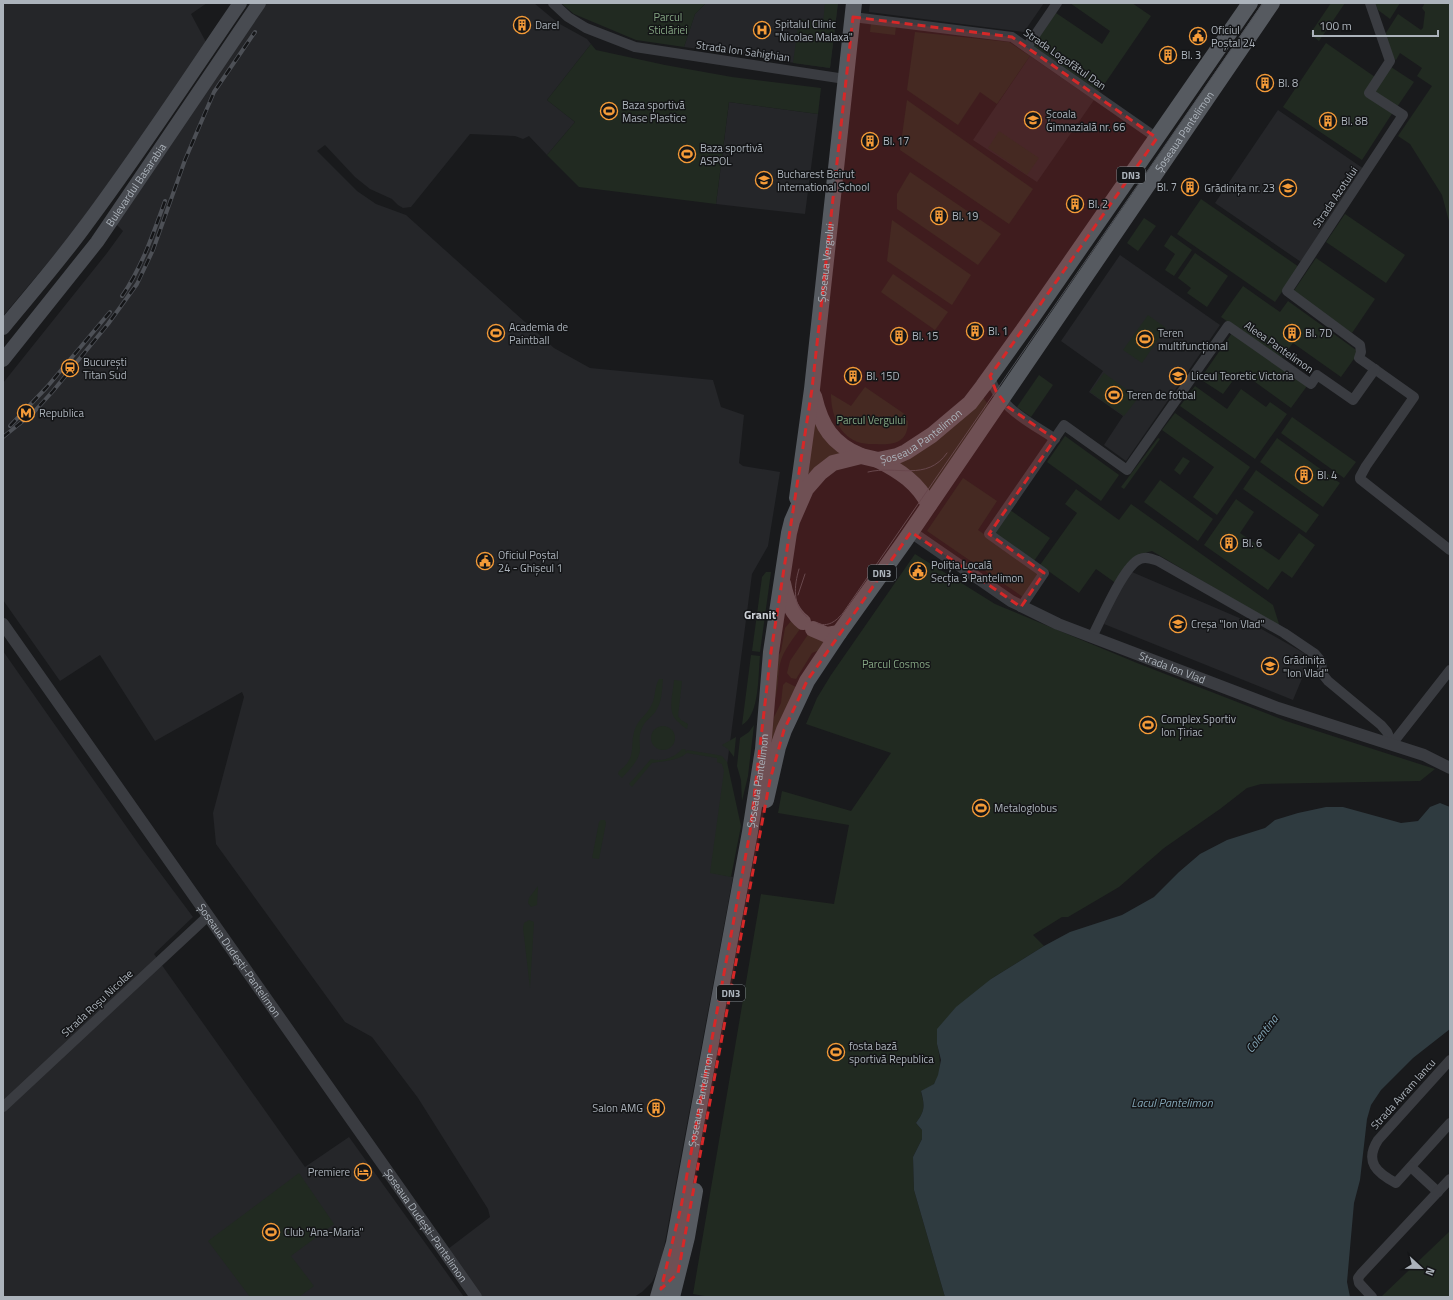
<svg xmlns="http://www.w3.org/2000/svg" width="1453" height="1300" font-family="'Titillium Web',sans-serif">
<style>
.built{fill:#252629}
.green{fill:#212a21}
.water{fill:#2f3b40}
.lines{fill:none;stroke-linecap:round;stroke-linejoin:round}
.minor{stroke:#3a3c41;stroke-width:10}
.tertiary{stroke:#3a3c41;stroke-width:12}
.secondary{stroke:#484b51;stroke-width:14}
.primary{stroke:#565a60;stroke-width:16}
.tram{stroke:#4d5056;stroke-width:1}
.rail-casing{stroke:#4d5056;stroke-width:4}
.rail{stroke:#141517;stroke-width:2.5;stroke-dasharray:8;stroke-linecap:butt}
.marked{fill:#d62828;fill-opacity:0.2;stroke:#d62828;stroke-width:3;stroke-dasharray:8 5;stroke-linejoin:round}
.labels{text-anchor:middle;stroke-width:3;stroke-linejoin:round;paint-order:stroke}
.shield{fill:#141517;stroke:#7e848a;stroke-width:1}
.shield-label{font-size:10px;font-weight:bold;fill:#acb3bb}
.park-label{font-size:11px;fill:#85a683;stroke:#141517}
.poi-label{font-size:11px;fill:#acb3bb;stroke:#141517;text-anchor:start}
.street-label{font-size:11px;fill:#acb3bb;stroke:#141517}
.neighbourhood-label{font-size:12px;font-weight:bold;fill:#cdd1d7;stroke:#141517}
.water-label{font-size:12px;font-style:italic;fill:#83a5b6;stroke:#141517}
</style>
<rect width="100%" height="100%" fill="#191a1c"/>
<g class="built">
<polygon points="3,3 207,3 191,14 207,44 121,167 66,241 3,316"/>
<polygon points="262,3 534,3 558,23 587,39 591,44 547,100 575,122 547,155 529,136 523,139 515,136 470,134 411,207 403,208 398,205 392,199 370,189 355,177 325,145 317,151 357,191 376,204 406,215 554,348 590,368 713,380 721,407 744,415 739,463 743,466 780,472 768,546 752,574 713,873 733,877 662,1258 657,1272 652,1282 642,1292 634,1297 482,1297 448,1249 490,1217 488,1209 418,1098 372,1037 345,1022 216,844 213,813 244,697 242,692 155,741 100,655 60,681 3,600 3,383 107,253 123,231 116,224"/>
<polygon points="706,3 838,3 830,68 684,47 695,14"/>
<polygon points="870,3 1044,3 1024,32 869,12"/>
<polygon points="1030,56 1094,100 1037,182 973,140"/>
<polygon points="729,102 818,114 805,214 716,204"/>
<polygon points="1278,110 1364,169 1301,262 1215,203"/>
<polygon points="1120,255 1220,325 1126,461 1104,445 1123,416 1089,392 1103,371 1061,341"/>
<polygon points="1132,572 1251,623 1311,657 1293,700 1104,624 1120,588"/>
<polygon points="3,651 140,846 193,917 154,954 305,1167 349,1137 464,1297 3,1297"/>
</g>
<g class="green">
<polygon points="561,3 706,3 695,14 684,47 636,40 574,14"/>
<polygon points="825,3 838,3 830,68 793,63 799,19 823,23"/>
<polygon points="1070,3 1132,3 1151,16 1099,92 1033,46 1056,13 1102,44 1110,31"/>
<polygon points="1331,3 1345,3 1319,41 1310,34"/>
<polygon points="1375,3 1400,3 1390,19 1378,10"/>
<polygon points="1425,3 1450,3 1450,225 1442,195 1410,144 1398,136 1432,86 1417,76 1422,68 1400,53 1396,60 1390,56 1384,36 1398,14 1421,30 1423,28 1425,12 1422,8"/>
<polygon points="871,23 896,26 895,35 870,32"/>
<polygon points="915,32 1009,42 1030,56 997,104 980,92 958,125 907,90"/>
<polygon points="1326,43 1375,77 1365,93 1393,112 1362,160 1283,107"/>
<polygon points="591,44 596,50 665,65 732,77 821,88 818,114 729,102 716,204 579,187 547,155 575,122 547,100"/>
<polygon points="1391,67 1414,82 1397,107 1374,92"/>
<polygon points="907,100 1033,189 1009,224 900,150"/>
<polygon points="999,131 1039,158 1027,175 988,148"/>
<polygon points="910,172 1001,234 978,265 897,209 897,194"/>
<polygon points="1201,199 1299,267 1275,302 1177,234"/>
<polygon points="1345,214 1405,255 1386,283 1326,242"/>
<polygon points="1144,218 1156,226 1138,251 1127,243"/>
<polygon points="892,220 971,275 952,305 887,261"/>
<polygon points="1171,235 1192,250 1174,276 1165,270 1175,254 1164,246"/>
<polygon points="1195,253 1228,276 1207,307 1187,293 1191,288 1178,278"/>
<polygon points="1316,258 1375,299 1352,333 1293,292"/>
<polygon points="893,274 948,312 935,330 881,292"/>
<polygon points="1243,286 1280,312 1288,301 1356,350 1356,356 1341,377 1293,343 1281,359 1221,317"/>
<polygon points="1148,315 1166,328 1142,363 1123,350"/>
<polygon points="1232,333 1307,386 1291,408 1240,371 1223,394 1200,379"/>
<polygon points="1104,373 1138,398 1124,416 1090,392"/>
<polygon points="1039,375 1053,385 1031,417 1017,407"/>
<polygon points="1195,386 1227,409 1241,389 1266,407 1270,402 1287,414 1255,459 1180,406"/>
<path d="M 865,387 L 906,415 L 904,418 L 908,421 C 908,443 894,445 876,444 C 871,444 866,444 861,443 C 839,437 831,414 831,394 L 851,406 Z"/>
<polygon points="982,396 989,406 933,497 894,461"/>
<polygon points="1175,413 1250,467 1217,515 1193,497 1214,467 1162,430"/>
<polygon points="1292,417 1356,462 1344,478 1281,433"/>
<polygon points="814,421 843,454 811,472 807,475"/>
<polygon points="1065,436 1119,475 1101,501 1047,462"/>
<polygon points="1158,438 1160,439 1124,489 1121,487"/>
<polygon points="1277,438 1340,483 1323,507 1260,462"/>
<polygon points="1183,457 1190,461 1180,475 1174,470"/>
<polygon points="1256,470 1319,515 1306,533 1243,489"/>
<polygon points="963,478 997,501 978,530 1040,573 1023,597 927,531"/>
<polygon points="1160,480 1213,519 1198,541 1144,502"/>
<polygon points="1076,489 1119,520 1131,504 1273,605 1280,627 1152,551 1141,554 1117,584 1096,569 1079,593 1040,565 1077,513 1065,504"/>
<polygon points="1236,499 1254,512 1240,533 1279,560 1299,533 1315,545 1292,578 1282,571 1268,590 1204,545"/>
<polygon points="1010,510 1050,538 1034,561 994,532"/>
<path d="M 915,554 L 995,604 L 1137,663 L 1286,721 L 1435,769 L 1420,781 L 1261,784 L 1247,788 L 1220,809 L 1164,848 L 1119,887 L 1068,917 L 1062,917 L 1033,935 L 1044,946 L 991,979 L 937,1044 C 940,1056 943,1075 933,1085 C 930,1087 925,1089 921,1092 C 925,1106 925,1111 916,1123 L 922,1130 L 922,1139 L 913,1157 L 914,1190 L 945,1297 L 710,1297 L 693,1294 L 761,894 L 834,904 L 849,825 L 778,813 L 782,791 L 851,811 L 891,753 L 806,724 L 817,698 L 831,675 Z"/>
<polygon points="766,572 771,572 760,652 752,651 762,577"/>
<path d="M 792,620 L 802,626 C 794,638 783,650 780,664 C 777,677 779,691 773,704 L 777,658 L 781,651 L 785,628 Z"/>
<polygon points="809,633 826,641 820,650 812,653 796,679 791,678 787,673 790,661"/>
<path d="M 751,655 L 760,656 C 758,674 760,715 742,725 Z"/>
<path d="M 659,679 L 663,679 C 662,689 662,701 657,709 C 653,717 645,720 642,728 C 638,736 640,742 640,750 C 639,761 629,770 622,778 L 618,774 L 619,771 C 638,757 629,746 635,729 C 639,718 647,715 651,706 C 656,698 654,687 659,679 Z"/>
<path d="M 674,680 L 682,681 L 678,716 L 681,720 L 688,724 L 687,729 C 683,727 681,724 677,721 C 667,711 673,694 674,680 Z"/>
<polygon points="786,682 796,687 769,759 774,717 781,703 783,685"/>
<polygon points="754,725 748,776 742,801 741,780 737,766 740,738 749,732"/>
<circle cx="663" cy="738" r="12"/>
<polygon points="736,737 734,757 728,749 722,745"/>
<path d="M 682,749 L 685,749 L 686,752 L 687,750 L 718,755 L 722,756 L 727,762 L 741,826 L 731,877 L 710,873 L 724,771 L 722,764 L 717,762 L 717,758 L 687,753 C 677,761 664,761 652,763 L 632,787 L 629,784 L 651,759 C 663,762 674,758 682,749 Z"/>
<polygon points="601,820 605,820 606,823 599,859 592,858 599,822"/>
<polygon points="538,886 537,905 531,907 528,903 529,898"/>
<polygon points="529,920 534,922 530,988 523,928 524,923"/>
<polygon points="299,1173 334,1224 291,1256 314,1286 299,1297 250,1297 208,1241"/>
<polygon points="1450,1231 1450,1297 1384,1297 1382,1296"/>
</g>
<path class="water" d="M 1440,803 L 1450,807 L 1450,1029 L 1413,1058 L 1381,1090 L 1371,1105 L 1367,1119 L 1360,1180 L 1354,1203 L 1347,1282 L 1350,1297 L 945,1297 L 914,1190 L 913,1157 L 922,1139 L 922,1130 L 916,1123 C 925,1111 925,1106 921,1091 L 934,1084 L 938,1075 L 941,1060 L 937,1044 L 937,1029 L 956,1007 L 991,979 L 1044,946 L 1070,932 L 1122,915 L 1154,897 L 1179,872 L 1200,854 L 1227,840 L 1265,828 L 1275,820 L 1298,813 L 1326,807 L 1343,807 L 1401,823 L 1418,821 L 1430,807 Z"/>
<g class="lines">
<g class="minor">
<polyline points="553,3 568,17 586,28 635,47 845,79"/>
<polyline points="1370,3 1390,61 1369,93 1403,115 1287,291 1360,345 1361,352 1359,358 1414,397 1366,466 1360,477 1360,479 1450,550"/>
<polyline points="853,17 1012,37 1157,138"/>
<polyline points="1027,47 1057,3"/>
<path d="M 990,376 C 998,408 1030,422 1055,439"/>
<polyline points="1021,607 1044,573 989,534 1064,425 1127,470 1228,326 1311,384 1317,375 1353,400 1375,369"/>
<path d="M 1092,637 C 1101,620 1124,565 1140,559 C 1146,556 1152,559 1158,561 L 1284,633 L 1315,654 L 1321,661 L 1322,670 L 1324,676 L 1328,681 L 1381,725 L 1387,732 L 1392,744"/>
<polyline points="1392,744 1450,670"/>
<path d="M 1450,1060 L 1378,1140 C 1364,1162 1377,1173 1396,1183 L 1450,1123"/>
<polyline points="3,1107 208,916"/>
<polyline points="1411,1167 1438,1192"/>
<polyline points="1372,1297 1359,1283 1358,1278 1361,1274 1450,1179"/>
</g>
<g class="tertiary">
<path id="s1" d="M 911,532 L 1011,601 L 1058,624 L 1278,708 L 1424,755 L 1450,768"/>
<path id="s2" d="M 3,624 L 476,1297"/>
</g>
<g class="secondary">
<path d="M 3,328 C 30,295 58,263 83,229 C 138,156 188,79 240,3"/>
<path id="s3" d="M 3,360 L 97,242 L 259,3"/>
</g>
<g class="primary">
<path d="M 814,396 C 821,426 832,444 861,456"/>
<path d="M 878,460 C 900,471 918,483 929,505"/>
<path id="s4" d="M 797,498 L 812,389 L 854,3"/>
<path d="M 783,583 C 786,598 791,613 803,622"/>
<polyline points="813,629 827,635 839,633"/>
<path id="s5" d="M 766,800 L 778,747 L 784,730 L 807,681 L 839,633 L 904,542 L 1272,3"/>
<path id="s6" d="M 658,1297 L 674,1243 L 750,832 L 763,749 L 771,652 L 789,533 L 792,521 L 806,489 L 820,473 L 833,463 L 861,456 L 878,460 L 897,456 L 906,452 L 932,435 L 970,403 L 983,386 L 1031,319 L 1250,3"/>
<polyline points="672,1297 687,1237 695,1191"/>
</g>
<g class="tram">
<path d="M 868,472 C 896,465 927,482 947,453"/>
<path d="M 799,569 C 794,586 792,605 807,617"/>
<polyline points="798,595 805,574"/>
<path d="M 817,623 C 828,628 836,621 843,613 L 1263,3"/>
</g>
<g class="rail-casing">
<g id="rail">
<path d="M 122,296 C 142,267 153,234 165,201"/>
<polyline points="10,426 47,387 110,312"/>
<polyline points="3,437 33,413 53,391 108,324 137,284 153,250 185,160 214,92 255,32"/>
</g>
</g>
<use href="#rail" class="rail"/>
</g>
<path class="marked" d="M 853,17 L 1012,37 L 1157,138 L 990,376 L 996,391 L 1008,407 L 1055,439 L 989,534 L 1044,573 L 1021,607 L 911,532 L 807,681 L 784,730 L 770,780 L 678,1273 L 661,1289 L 681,1207 L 750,832 L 771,652 L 812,389 Z"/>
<defs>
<g id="building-ring" transform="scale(0.9)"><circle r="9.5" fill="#141517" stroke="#f59b38" stroke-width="1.5"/><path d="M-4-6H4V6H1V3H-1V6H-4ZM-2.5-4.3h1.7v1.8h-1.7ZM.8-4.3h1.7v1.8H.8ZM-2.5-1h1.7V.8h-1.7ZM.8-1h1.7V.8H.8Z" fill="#f59b38"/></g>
<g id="hospital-ring" transform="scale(0.9)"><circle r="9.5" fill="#141517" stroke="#f59b38" stroke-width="1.5"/><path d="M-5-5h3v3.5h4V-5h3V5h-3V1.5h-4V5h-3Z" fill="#f59b38"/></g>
<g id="civic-ring" transform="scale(0.9)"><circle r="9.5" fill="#141517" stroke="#f59b38" stroke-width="1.5"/><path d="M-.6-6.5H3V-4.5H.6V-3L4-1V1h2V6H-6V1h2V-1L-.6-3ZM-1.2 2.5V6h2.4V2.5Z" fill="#f59b38"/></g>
<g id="stadium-ring" transform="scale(0.9)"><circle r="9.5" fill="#141517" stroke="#f59b38" stroke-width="1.5"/><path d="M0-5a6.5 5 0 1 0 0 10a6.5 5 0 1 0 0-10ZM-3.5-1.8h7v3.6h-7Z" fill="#f59b38"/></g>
<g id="school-ring" transform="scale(0.9)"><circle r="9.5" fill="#141517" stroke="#f59b38" stroke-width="1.5"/><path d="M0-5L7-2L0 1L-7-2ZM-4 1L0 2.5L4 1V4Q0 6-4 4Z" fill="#f59b38"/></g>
<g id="station-ring" transform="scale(0.9)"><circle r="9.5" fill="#141517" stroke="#f59b38" stroke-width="1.5"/><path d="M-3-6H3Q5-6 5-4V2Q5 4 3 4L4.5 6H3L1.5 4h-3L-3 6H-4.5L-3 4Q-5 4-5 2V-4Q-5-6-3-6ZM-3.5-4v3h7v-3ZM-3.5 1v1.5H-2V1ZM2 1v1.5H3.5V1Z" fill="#f59b38"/></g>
<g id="metro-ring" transform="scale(0.9)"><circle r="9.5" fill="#141517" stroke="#f59b38" stroke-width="1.5"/><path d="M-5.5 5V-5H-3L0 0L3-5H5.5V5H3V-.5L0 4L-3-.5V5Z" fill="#f59b38"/></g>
<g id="hotel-ring" transform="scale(0.9)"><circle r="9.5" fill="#141517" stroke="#f59b38" stroke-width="1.5"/><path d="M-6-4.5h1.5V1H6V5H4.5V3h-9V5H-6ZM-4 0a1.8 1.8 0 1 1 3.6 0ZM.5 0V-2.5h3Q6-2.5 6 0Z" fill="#f59b38"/></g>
</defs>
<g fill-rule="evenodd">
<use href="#building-ring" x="522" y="25"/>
<use href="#hospital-ring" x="762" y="30"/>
<use href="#civic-ring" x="1198" y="36"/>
<use href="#building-ring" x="1168" y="55"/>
<use href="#building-ring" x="1265" y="83"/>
<use href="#stadium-ring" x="609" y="111"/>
<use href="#school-ring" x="1033" y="120"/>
<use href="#building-ring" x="1328" y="121"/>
<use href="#building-ring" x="870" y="141"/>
<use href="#stadium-ring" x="687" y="154"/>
<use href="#school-ring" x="764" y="180"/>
<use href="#building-ring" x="1190" y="187"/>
<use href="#school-ring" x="1288" y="188"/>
<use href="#building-ring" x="1075" y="204"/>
<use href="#building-ring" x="939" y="216"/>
<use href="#building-ring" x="975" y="331"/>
<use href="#stadium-ring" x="496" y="333"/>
<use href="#building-ring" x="1292" y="333"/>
<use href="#building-ring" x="899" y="336"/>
<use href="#stadium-ring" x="1145" y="339"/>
<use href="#station-ring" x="70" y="368"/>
<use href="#building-ring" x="853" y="376"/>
<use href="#school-ring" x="1178" y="376"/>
<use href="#stadium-ring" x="1114" y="395"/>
<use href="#metro-ring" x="26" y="413"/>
<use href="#building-ring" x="1304" y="475"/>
<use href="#building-ring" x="1229" y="543"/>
<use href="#civic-ring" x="485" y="561"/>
<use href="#civic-ring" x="918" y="571"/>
<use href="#school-ring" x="1178" y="624"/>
<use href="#school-ring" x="1270" y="666"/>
<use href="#stadium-ring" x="1148" y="725"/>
<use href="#stadium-ring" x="981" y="808"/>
<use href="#stadium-ring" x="836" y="1052"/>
<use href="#building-ring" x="656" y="1108"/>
<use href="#hotel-ring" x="363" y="1172"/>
<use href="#stadium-ring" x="271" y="1232"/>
</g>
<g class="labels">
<g class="shield">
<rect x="1117" y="167" width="28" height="16" rx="3"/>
<rect x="868" y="565" width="28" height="16" rx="3"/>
<rect x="717" y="985" width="28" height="16" rx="3"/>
</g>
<g class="shield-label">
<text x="1131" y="179">DN3</text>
<text x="882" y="577">DN3</text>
<text x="731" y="997">DN3</text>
</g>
<g class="park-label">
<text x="668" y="21">Parcul<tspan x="668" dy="13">Sticlăriei</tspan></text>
<text x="871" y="424">Parcul Vergului</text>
<text x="896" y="668">Parcul Cosmos</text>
</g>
<g class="poi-label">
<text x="775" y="28">Spitalul Clinic<tspan x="775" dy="13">"Nicolae Malaxa"</tspan></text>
<text x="535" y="29">Darel</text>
<text x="1211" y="34">Oficiul<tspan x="1211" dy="13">Poștal 24</tspan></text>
<text x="1181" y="59">Bl. 3</text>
<text x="1278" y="87">Bl. 8</text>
<text x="622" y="109">Baza sportivă<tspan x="622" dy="13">Mase Plastice</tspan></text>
<text x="1046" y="118">Școala<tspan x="1046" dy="13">Gimnazială nr. 66</tspan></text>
<text x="1341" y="125">Bl. 8B</text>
<text x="883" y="145">Bl. 17</text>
<text x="700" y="152">Baza sportivă<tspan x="700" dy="13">ASPOL</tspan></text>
<text x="777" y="178">Bucharest Beirut<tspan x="777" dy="13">International School</tspan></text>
<text x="1177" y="191" text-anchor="end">Bl. 7</text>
<text x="1275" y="192" text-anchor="end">Grădinița nr. 23</text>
<text x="1088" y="208">Bl. 2</text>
<text x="952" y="220">Bl. 19</text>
<text x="509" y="331">Academia de<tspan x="509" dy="13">Paintball</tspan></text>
<text x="988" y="335">Bl. 1</text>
<text x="1158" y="337">Teren<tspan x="1158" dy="13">multifuncțional</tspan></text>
<text x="1305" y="337">Bl. 7D</text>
<text x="912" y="340">Bl. 15</text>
<text x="83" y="366">București<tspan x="83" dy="13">Titan Sud</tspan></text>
<text x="866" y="380">Bl. 15D</text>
<text x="1191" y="380">Liceul Teoretic Victoria</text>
<text x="1127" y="399">Teren de fotbal</text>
<text x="39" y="417">Republica</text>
<text x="1317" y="479">Bl. 4</text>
<text x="1242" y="547">Bl. 6</text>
<text x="498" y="559">Oficiul Poștal<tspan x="498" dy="13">24 - Ghișeul 1</tspan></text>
<text x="931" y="569">Poliția Locală<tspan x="931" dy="13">Secția 3 Pantelimon</tspan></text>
<text x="1191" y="628">Creșa "Ion Vlad"</text>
<text x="1283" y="664">Grădinița<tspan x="1283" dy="13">"Ion Vlad"</tspan></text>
<text x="1161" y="723">Complex Sportiv<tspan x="1161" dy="13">Ion Țiriac</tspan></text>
<text x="994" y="812">Metaloglobus</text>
<text x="849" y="1050">fosta bază<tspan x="849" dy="13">sportivă Republica</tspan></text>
<text x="643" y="1112" text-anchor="end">Salon AMG</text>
<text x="350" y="1176" text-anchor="end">Premiere</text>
<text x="284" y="1236">Club "Ana-Maria"</text>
</g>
<g class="street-label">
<text transform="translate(743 51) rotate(8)" y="4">Strada Ion Sahighian</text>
<text transform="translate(1065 59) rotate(35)" y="4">Strada Logofătul Dan</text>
<text dy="4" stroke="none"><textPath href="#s5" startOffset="793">Șoseaua Pantelimon</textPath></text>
<text dy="4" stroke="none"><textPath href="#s3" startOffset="220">Bulevardul Basarabia</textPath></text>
<text transform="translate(1335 197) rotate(-56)" y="4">Strada Azotului</text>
<text dy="4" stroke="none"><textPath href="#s4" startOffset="237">Șoseaua Vergului</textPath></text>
<text transform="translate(1279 347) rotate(35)" y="4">Aleea Pantelimon</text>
<text dy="4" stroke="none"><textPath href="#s6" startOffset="957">Șoseaua Pantelimon</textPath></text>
<text dy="4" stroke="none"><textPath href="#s1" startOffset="296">Strada Ion Vlad</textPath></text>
<text dy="4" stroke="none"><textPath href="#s6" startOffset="526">Șoseaua Pantelimon</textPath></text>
<text dy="4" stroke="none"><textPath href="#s2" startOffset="411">Șoseaua Dudești-Pantelimon</textPath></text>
<text transform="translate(97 1003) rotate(-43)" y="4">Strada Roșu Nicolae</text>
<text transform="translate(1403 1094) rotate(-48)" y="4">Strada Avram Iancu</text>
<text dy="4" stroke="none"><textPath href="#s6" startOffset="202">Șoseaua Pantelimon</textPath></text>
<text dy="4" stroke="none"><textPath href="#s2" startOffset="735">Șoseaua Dudești-Pantelimon</textPath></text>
</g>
<g class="neighbourhood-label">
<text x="760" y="619">Granit</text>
</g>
<g class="water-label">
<text transform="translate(1262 1034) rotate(-52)" y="4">Colentina</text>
<text x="1172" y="1107">Lacul Pantelimon</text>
</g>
</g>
<rect width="1453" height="1300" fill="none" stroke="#acb3bb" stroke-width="8"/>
<g transform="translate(1421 1268) rotate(112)" stroke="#141517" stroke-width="3" paint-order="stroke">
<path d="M0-3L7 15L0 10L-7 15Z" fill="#acb3bb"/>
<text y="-6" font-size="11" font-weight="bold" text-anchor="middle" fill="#acb3bb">N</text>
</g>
<path d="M1313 30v6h125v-6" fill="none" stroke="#acb3bb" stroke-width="2"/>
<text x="1319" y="30" font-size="12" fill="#acb3bb" stroke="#141517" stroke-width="3" paint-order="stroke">100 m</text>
</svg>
